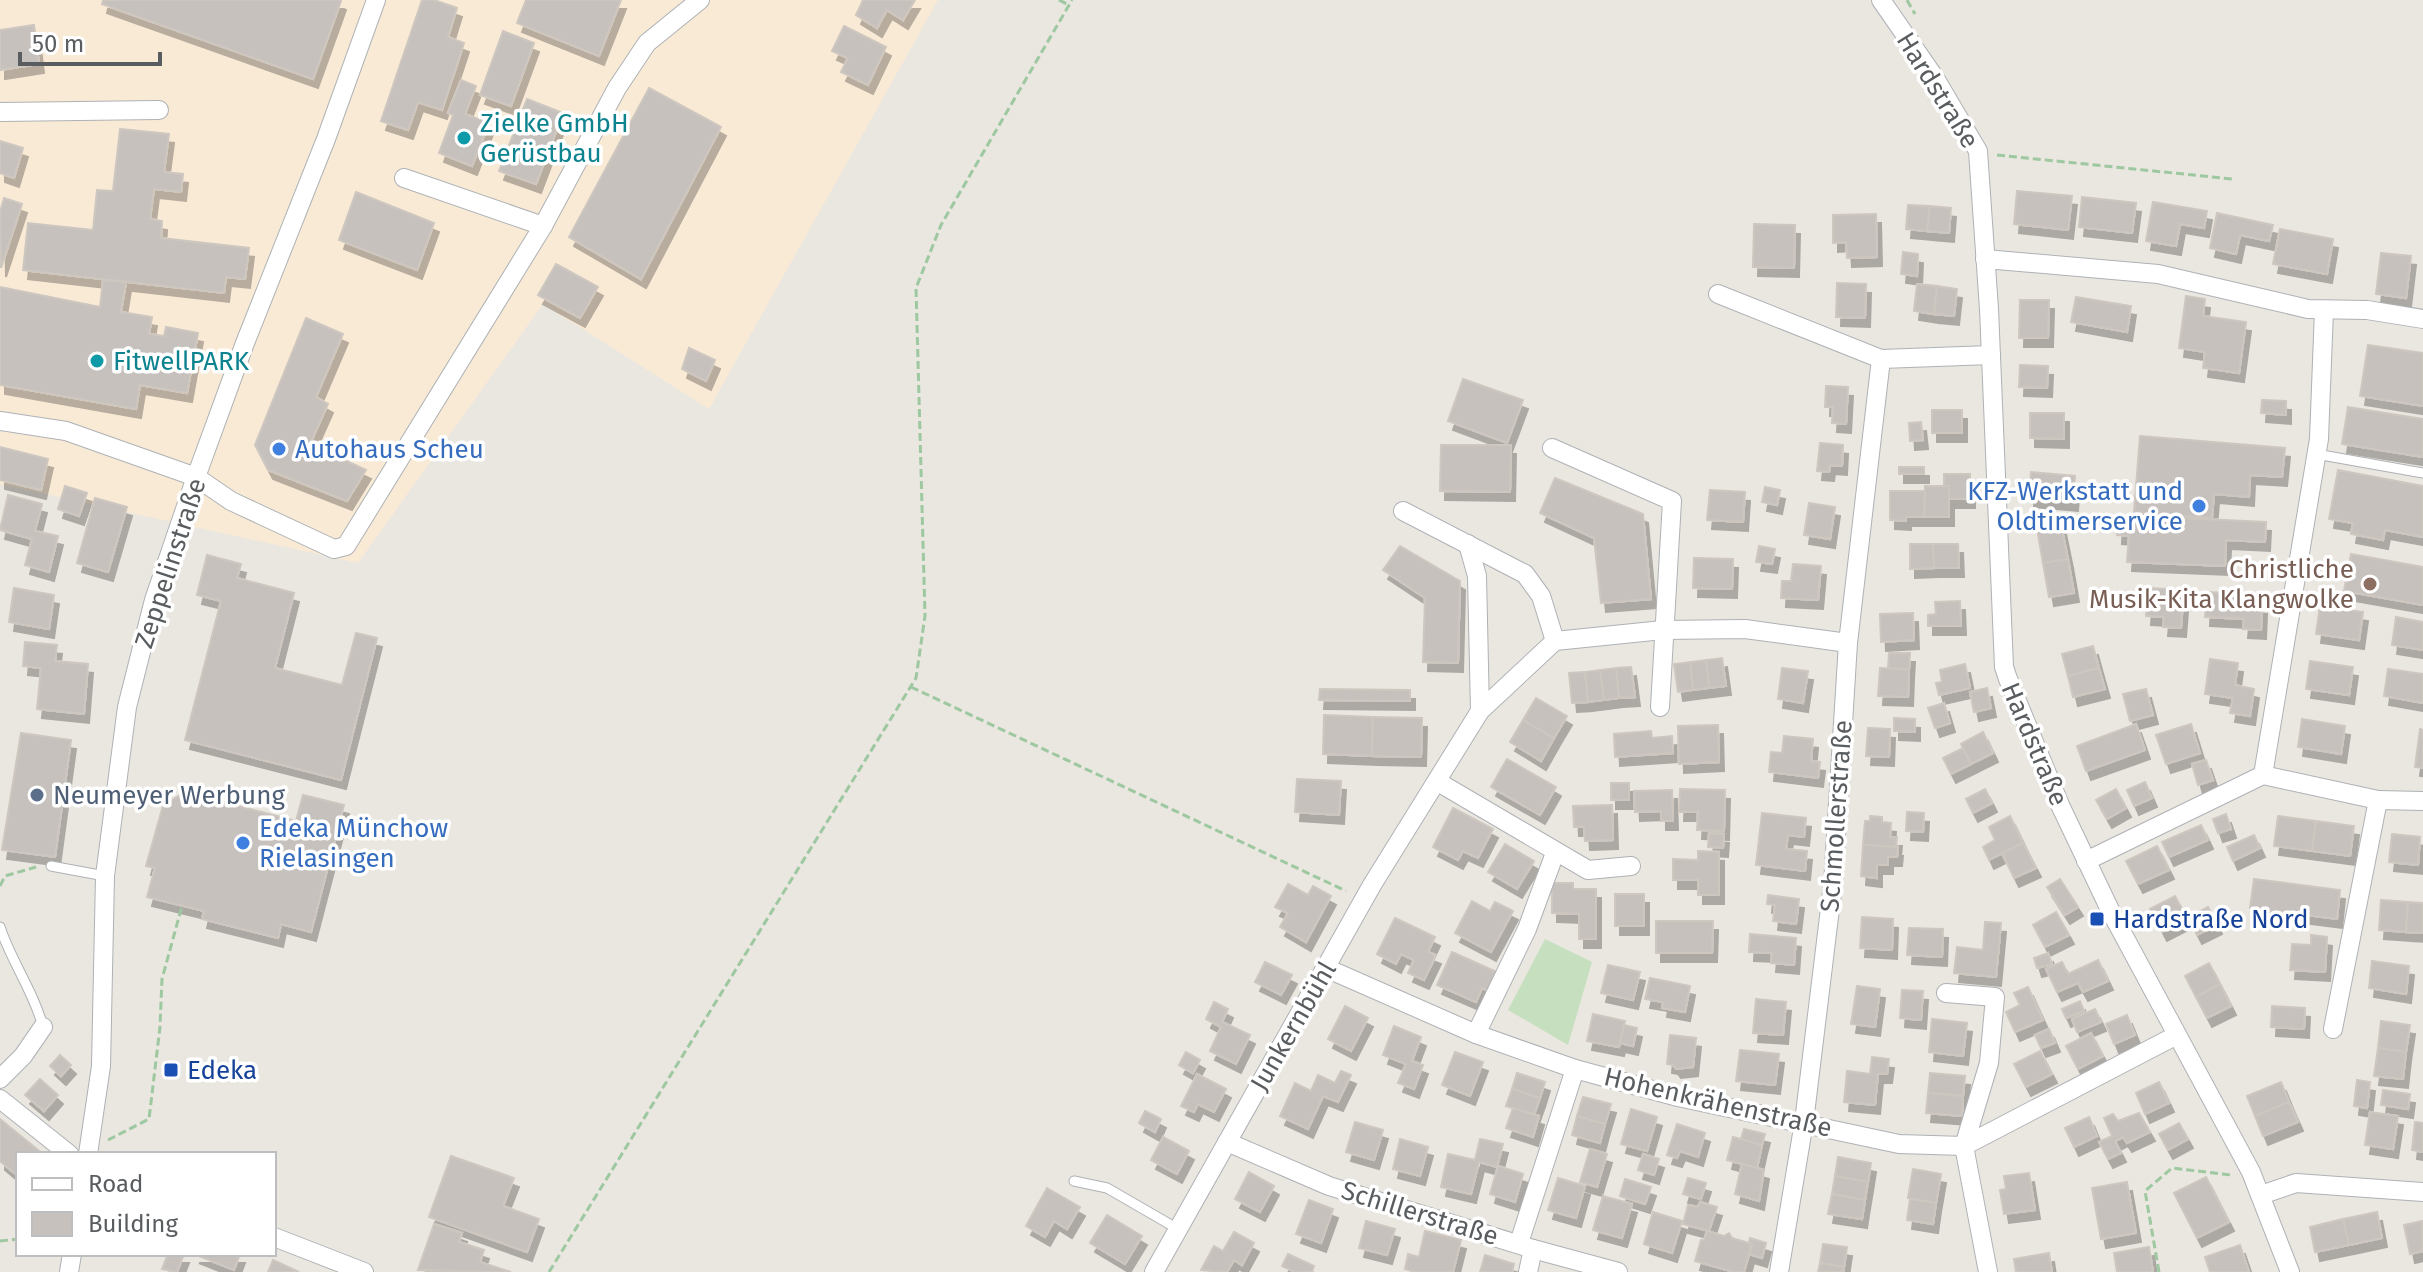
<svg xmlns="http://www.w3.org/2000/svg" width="2423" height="1272" font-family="'Fira Sans',sans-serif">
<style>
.commercial{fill:#f9ead6}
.green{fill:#c6e0bf}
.building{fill:#c6c1bd;stroke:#cec7c0;stroke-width:2;filter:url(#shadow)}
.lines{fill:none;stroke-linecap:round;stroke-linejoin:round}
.service-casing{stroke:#aeb2b5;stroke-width:11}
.minor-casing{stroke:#aeb2b5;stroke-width:20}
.path{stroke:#9dc8a0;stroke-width:3;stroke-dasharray:8 4;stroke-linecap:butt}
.service{stroke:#fff;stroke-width:9}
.minor{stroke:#fff;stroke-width:18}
.culture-dot{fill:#0f9aa8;stroke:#fff;stroke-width:3}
.shop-dot{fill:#3f7fe0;stroke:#fff;stroke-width:3}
.education-dot{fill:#8d6e63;stroke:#fff;stroke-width:3}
.service-dot{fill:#5c6f8a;stroke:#fff;stroke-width:3}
.transit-dot{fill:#1a4fb4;stroke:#fff;stroke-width:3}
.labels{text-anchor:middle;stroke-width:7;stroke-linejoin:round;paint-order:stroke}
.street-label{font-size:26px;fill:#595d60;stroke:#fff}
.culture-label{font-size:26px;fill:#0d838f;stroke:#fff;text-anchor:start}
.shop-label{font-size:26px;fill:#366cbe;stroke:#fff;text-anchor:start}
.education-label{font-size:26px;fill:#785e54;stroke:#fff;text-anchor:end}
.service-label{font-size:26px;fill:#4e5e75;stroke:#fff;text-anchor:start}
.transit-label{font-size:26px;fill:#164399;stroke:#fff;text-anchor:start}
</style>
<defs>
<filter id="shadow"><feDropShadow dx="5" dy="9" stdDeviation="0" flood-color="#0004"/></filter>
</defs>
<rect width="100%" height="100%" fill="#eae6e0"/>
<polygon class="commercial" points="0,0 938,0 709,409 543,304 358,563 0,484"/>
<polygon class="green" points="1545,939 1592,962 1568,1045 1508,1010"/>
<g class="building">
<polygon points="103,0 339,0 341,1 313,79 102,4"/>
<polygon points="422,0 434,0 457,8 448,37 464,43 442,110 418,102 408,130 381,121"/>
<polygon points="526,0 621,0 599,56 517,23"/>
<polygon points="863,0 915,0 903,20 887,10 877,28 856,15"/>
<polygon points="34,25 39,64 0,70 0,30"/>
<polygon points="844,26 886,47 868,85 841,72 848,58 832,51"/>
<polygon points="503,31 534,43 511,106 480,95"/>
<polygon points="461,80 476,86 465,114 489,123 472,166 439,153 453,115 448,113"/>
<polygon points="649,88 721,127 641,279 569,237"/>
<polygon points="527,99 563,113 536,184 499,171"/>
<polygon points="120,129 169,134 164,172 183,174 181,192 154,189 150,219 162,221 161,238 249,248 245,279 226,277 224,293 23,270 28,223 93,230 97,190 113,191"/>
<polygon points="0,141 23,148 14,178 0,173"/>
<polygon points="2017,191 2072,196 2068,230 2014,224"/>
<polygon points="356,192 434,223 417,270 339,240"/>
<polygon points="2082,197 2136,203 2132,233 2079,227"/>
<polygon points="4,198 22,204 1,268 0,212"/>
<polygon points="2153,202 2207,211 2204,228 2180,224 2176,246 2146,241"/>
<polygon points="1908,205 1930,206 1927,231 1906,229"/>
<polygon points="1930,206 1951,208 1949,233 1927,231"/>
<polygon points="2217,213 2273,225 2269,241 2240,235 2236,254 2210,248"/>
<polygon points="1876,214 1877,257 1847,258 1846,242 1833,243 1833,215"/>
<polygon points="1754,224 1795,225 1794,268 1753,267"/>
<polygon points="2280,229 2333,239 2327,274 2273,264"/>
<polygon points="1903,252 1918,254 1917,276 1901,274"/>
<polygon points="2381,253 2411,256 2406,298 2376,294"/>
<polygon points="556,264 598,287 580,318 538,295"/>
<polygon points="103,280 126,282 121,312 152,317 149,334 164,336 166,327 198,333 187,393 140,385 136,409 0,385 0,287 100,307"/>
<polygon points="1837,283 1866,284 1865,318 1836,317"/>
<polygon points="1917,284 1937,286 1934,314 1914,311"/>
<polygon points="1937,286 1957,289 1954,316 1934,314"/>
<polygon points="2186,296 2205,299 2203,316 2246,322 2239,373 2203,368 2205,352 2179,348"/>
<polygon points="2076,297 2131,306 2127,332 2071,322"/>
<polygon points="2020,300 2049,300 2048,338 2019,338"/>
<polygon points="306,318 343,334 316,397 328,404 310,444 366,470 347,501 268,470 255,445"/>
<polygon points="2368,345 2423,353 2423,406 2360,396"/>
<polygon points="689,348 715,360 706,381 682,369"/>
<polygon points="2020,365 2048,366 2047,388 2019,387"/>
<polygon points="1463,379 1523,400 1507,443 1448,421"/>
<polygon points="1826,386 1848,387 1846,424 1832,423 1833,407 1825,407"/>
<polygon points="2262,400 2286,401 2286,415 2261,413"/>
<polygon points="2348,407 2423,419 2423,457 2342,444"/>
<rect x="1932" y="410" width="30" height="23"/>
<polygon points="2030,413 2064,413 2064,439 2030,438"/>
<polygon points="1921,422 1923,440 1910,441 1909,423"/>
<polygon points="2140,436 2285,448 2282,477 2250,475 2249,497 2214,494 2212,518 2134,512"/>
<polygon points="1820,443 1843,445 1842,466 1830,465 1829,472 1817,471"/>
<polygon points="1441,445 1511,445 1510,492 1440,491"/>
<polygon points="0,447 48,459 41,490 0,480"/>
<rect x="1899" y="467" width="25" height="7"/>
<polygon points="2338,470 2423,486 2423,537 2385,530 2383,540 2351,534 2353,523 2329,519"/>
<polygon points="2031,472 2075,476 2073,502 2029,498"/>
<polygon points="1944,474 1970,474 1970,499 1949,499 1949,486 1944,486"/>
<polygon points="1555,478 1643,514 1651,599 1601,603 1594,538 1540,513"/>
<polygon points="65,486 87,493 79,516 58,509"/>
<polygon points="1925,486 1949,486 1949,517 1924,517"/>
<polygon points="1765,487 1780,490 1777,505 1762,502"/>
<polygon points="1710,490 1745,492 1743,522 1707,520"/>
<polygon points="1890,491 1925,491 1924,517 1906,517 1906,521 1890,520"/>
<polygon points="8,495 42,504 35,531 58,536 49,572 25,565 32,539 0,530"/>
<polygon points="95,498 127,507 108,572 77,563"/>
<polygon points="1809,503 1835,507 1830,539 1804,535"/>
<polygon points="2118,515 2266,522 2265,542 2226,540 2225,566 2127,562 2129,536 2117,535"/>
<polygon points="2061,525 2068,559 2043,563 2037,529"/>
<polygon points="1910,544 1933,544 1934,568 1910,569"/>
<polygon points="1933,544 1958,544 1959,568 1934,568"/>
<polygon points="1400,546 1460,581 1458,663 1423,662 1425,598 1383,570"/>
<polygon points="1759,546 1775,549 1772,564 1756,562"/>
<polygon points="2351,554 2423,567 2423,605 2344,591"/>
<polygon points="207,555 241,564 237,578 294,593 275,668 342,685 356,633 377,638 341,780 185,740 221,601 197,595"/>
<polygon points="1694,558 1733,559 1732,589 1693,588"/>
<polygon points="2068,559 2074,593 2049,597 2043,563"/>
<polygon points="1793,564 1821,566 1818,600 1781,598 1782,581 1791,581"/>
<polygon points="14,588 54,595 49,629 9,622"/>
<polygon points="2148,588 2184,590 2181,628 2163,627 2164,617 2146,616"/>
<polygon points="2206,592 2249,594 2249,604 2262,605 2261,630 2243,629 2244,619 2205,617"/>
<polygon points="1960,601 1961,626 1928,626 1928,615 1936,614 1935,602"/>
<polygon points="2320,606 2363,612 2359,640 2316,634"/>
<polygon points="1913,613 1914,640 1881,642 1880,614"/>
<polygon points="2396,617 2423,622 2423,650 2392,645"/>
<polygon points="25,642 57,645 55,661 88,664 84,714 37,709 41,668 23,666"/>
<polygon points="2093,646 2099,668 2068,676 2062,654"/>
<polygon points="1889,653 1910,653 1909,670 1888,668"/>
<polygon points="1722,658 1726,686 1709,688 1706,660"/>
<polygon points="2210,659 2238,663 2235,685 2254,689 2250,716 2230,713 2233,698 2205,694"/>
<polygon points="1706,660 1709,688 1693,690 1690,662"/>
<polygon points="2310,661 2353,667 2349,695 2306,689"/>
<polygon points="1690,662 1693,690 1678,692 1674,664"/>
<polygon points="1965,664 1970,688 1939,695 1936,683 1942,682 1940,670"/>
<polygon points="1631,667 1635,697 1619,698 1616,668"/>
<polygon points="1616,668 1619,698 1604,700 1600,670"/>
<polygon points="1782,668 1808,671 1803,703 1778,699"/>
<polygon points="1880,668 1909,670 1908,697 1878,696"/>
<polygon points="2099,668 2105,689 2073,697 2068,676"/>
<polygon points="2388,669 2423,674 2423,703 2384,696"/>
<polygon points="1600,670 1604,700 1588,702 1585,672"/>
<polygon points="1585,672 1588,702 1572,703 1569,673"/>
<polygon points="1987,688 1991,708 1974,712 1970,692"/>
<polygon points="1320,689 1410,690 1410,701 1319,700"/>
<polygon points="2146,689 2153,715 2130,721 2123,694"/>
<polygon points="1536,698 1567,716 1554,738 1523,720"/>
<polygon points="1944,703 1950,723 1935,728 1928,708"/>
<polygon points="1324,715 1373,717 1372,756 1323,754"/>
<polygon points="1373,717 1422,718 1421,757 1372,756"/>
<polygon points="1894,718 1915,719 1915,732 1894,731"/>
<polygon points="2302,719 2345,726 2341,754 2298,747"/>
<polygon points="1523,720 1554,738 1541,761 1510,742"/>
<polygon points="2136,724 2145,750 2086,771 2077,746"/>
<polygon points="2191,724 2200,753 2166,764 2156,735"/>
<polygon points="1718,725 1719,762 1679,764 1678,726"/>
<polygon points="1868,728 1890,729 1889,757 1866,756"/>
<polygon points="2420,729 2423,730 2423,768 2415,767"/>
<polygon points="1651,731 1652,738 1672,736 1673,753 1615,757 1614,734"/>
<polygon points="1983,732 1993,753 1971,764 1961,744"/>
<polygon points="21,733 71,740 55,857 2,850"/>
<polygon points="1784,736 1813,739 1811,761 1820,762 1818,778 1769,772 1771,752 1782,753"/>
<polygon points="1963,748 1971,764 1951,774 1943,758"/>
<polygon points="1507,759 1556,787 1540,815 1491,787"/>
<polygon points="2206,760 2213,780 2198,785 2192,764"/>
<polygon points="1297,779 1341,781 1339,815 1295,812"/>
<polygon points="2145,782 2152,798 2134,806 2127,790"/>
<rect x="1611" y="783" width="18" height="17"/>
<polygon points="1680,789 1725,790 1724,831 1697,830 1698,812 1679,812"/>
<polygon points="1985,789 1992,803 1973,813 1966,799"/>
<polygon points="2116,789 2126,808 2107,819 2096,800"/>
<polygon points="1672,790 1673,821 1661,821 1661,811 1635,812 1634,791"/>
<polygon points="185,792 296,821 303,795 344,805 311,932 281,924 278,938 202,919 204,911 147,897 155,868 146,866 164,802 167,803"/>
<polygon points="1612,805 1613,840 1585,841 1584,827 1574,827 1573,806"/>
<polygon points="1453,808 1493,829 1478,858 1463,851 1458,860 1433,847"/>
<polygon points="1907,812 1924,813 1923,832 1906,831"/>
<polygon points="1762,813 1806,818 1804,837 1788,835 1786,849 1807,851 1805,871 1756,865"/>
<polygon points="2226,814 2231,829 2218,833 2213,819"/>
<polygon points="1870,816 1882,817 1882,822 1891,823 1890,837 1897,837 1896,847 1863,845 1865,821 1870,821"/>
<polygon points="2010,816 2023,843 1989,860 1983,847 1995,840 1989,827"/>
<polygon points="2278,816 2316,821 2312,851 2274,846"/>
<polygon points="2316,821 2354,826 2350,856 2312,851"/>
<polygon points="2201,825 2208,840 2169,857 2162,842"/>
<polygon points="1709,833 1724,834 1723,848 1708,847"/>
<polygon points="2392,834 2420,837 2418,865 2389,862"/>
<polygon points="2254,835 2260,848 2233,861 2227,847"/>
<polygon points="2023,843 2036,868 2014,878 2002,853"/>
<polygon points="1505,844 1534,861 1517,889 1488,872"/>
<polygon points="1863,845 1898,847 1897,857 1888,857 1888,865 1877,865 1877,878 1861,876"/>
<polygon points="2157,846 2169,870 2138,884 2126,861"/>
<polygon points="1698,851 1719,852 1719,895 1698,895 1698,880 1673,880 1673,859 1698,860"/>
<polygon points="2060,879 2078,907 2065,915 2047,887"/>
<polygon points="2254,879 2340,890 2337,919 2250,908"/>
<polygon points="1552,883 1573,883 1573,889 1596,889 1596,939 1579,939 1579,914 1552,913"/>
<polygon points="1288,884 1308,895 1313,886 1331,896 1306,942 1280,927 1288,913 1275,907"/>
<rect x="1615" y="894" width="29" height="32"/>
<polygon points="1768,895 1799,899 1796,924 1773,921 1775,905 1767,904"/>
<polygon points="2175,896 2187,919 2162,932 2150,909"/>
<polygon points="2381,900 2408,902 2406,932 2379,930"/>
<polygon points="1472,901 1490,911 1495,902 1513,911 1491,952 1455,933"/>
<polygon points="2408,902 2423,903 2423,933 2406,932"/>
<polygon points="2208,907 2217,925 2197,935 2188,917"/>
<polygon points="2056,912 2069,935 2045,947 2033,925"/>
<polygon points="1862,917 1893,919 1892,950 1860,948"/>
<polygon points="1395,918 1435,937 1428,952 1436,955 1424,980 1408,973 1414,960 1401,954 1396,964 1377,954"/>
<polygon points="1656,921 1713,921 1712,953 1656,953"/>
<polygon points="1985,922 2001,923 1996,977 1954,973 1957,947 1983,950"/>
<polygon points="1909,928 1943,929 1942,957 1907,955"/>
<polygon points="1750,934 1796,938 1794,965 1771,963 1772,953 1749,952"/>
<polygon points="2311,935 2327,937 2325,972 2290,970 2292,944 2311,945"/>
<polygon points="1452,952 1497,972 1489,991 1482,988 1476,1002 1437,985"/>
<polygon points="2048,953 2052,964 2037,968 2034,958"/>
<polygon points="2098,960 2108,981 2083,992 2078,983 2057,992 2046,969 2062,962 2068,974"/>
<polygon points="2372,961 2409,966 2406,994 2369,988"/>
<polygon points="1265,962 1292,975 1281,995 1255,982"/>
<polygon points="2209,963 2220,984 2196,997 2185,976"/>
<polygon points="1608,965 1640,972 1633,1000 1601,993"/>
<polygon points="1650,978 1690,986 1685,1012 1662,1008 1663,1002 1645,999"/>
<polygon points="2220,984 2231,1006 2207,1018 2196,997"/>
<polygon points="1857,986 1880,989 1875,1027 1851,1024"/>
<polygon points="2028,987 2043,1020 2015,1032 2006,1012 2020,1005 2014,993"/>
<polygon points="1902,990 1923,991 1921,1020 1900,1018"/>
<polygon points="1756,999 1786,1002 1783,1035 1753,1033"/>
<polygon points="2080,1001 2084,1011 2066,1018 2062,1009"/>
<polygon points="1214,1002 1228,1009 1222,1022 1250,1035 1236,1064 1210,1051 1221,1027 1206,1019"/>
<polygon points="1345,1006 1368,1018 1351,1051 1328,1039"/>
<polygon points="2272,1006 2305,1008 2304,1029 2271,1027"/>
<polygon points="2095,1009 2101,1022 2077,1032 2072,1019"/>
<polygon points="1593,1014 1625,1021 1619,1047 1587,1041"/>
<polygon points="2127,1015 2135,1035 2114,1044 2106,1024"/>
<polygon points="1932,1019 1967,1023 1963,1056 1929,1052"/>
<polygon points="2381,1021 2410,1025 2406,1052 2378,1048"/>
<polygon points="1624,1025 1637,1028 1633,1046 1620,1043"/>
<polygon points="1394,1026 1421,1037 1412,1061 1423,1065 1414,1089 1398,1083 1406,1064 1383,1055"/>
<polygon points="2049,1029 2055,1043 2041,1048 2035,1035"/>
<polygon points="2091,1033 2103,1056 2078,1069 2066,1046"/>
<polygon points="1670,1035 1696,1038 1693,1067 1676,1069 1673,1065 1667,1064"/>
<polygon points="2378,1048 2406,1052 2403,1079 2374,1076"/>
<polygon points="1740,1050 1779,1054 1775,1085 1736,1081"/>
<polygon points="2040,1051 2052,1074 2026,1087 2014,1064"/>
<polygon points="1186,1052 1200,1060 1193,1073 1179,1065"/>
<polygon points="1455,1052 1483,1062 1470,1096 1442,1085"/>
<polygon points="60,1055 71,1065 61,1076 50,1066"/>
<polygon points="1872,1057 1889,1059 1887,1074 1878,1074 1875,1105 1844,1102 1847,1071 1870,1074"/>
<polygon points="1341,1071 1351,1075 1338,1102 1323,1096 1308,1129 1280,1116 1295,1083 1311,1091 1318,1075 1335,1083"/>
<polygon points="1517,1073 1545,1082 1540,1098 1512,1089"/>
<polygon points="1930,1073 1965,1076 1963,1096 1928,1093"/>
<polygon points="1197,1074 1226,1089 1214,1112 1198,1104 1194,1112 1181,1106"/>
<polygon points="40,1079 58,1095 44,1111 25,1095"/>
<polygon points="2357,1080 2370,1082 2367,1108 2354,1106"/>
<polygon points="2159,1082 2169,1103 2145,1114 2136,1093"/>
<polygon points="2281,1082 2289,1102 2255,1116 2247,1096"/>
<polygon points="1512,1089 1540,1098 1534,1115 1506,1106"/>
<polygon points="2383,1090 2410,1094 2408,1109 2381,1105"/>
<polygon points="1928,1093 1963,1096 1962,1116 1926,1113"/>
<polygon points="1583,1097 1611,1104 1605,1124 1577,1116"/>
<polygon points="2289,1102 2298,1122 2263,1136 2255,1116"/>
<polygon points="1513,1108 1539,1116 1533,1137 1506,1128"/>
<polygon points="1631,1109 1657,1117 1647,1151 1621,1144"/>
<polygon points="1145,1111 1161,1119 1155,1132 1139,1123"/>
<polygon points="2370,1112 2398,1116 2393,1149 2365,1145"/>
<polygon points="2139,1113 2150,1132 2127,1143 2123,1137 2115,1141 2121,1153 2108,1159 2099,1142 2112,1136 2104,1118 2113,1114 2118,1121"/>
<polygon points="1577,1116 1605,1124 1600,1143 1572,1135"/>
<polygon points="2089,1117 2097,1136 2074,1147 2065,1128"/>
<polygon points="0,1119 43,1154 18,1154 18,1176 0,1161"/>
<polygon points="1355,1122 1383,1130 1374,1160 1346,1152"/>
<polygon points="2415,1122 2423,1123 2423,1152 2412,1150"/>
<polygon points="2179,1123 2188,1139 2168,1150 2159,1134"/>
<polygon points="1677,1124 1705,1133 1698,1157 1680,1151 1677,1158 1667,1155"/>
<polygon points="1744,1129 1765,1134 1762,1145 1741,1139"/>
<polygon points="1163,1137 1189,1151 1177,1174 1151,1160"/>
<polygon points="1733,1137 1762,1145 1757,1168 1727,1160"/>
<polygon points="1400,1139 1428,1147 1420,1176 1393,1169"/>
<polygon points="1480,1139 1503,1144 1497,1167 1479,1162 1471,1194 1441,1187 1448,1154 1475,1160"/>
<polygon points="1590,1149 1607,1154 1597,1187 1580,1182"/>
<polygon points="1643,1154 1659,1159 1654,1175 1638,1170"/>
<polygon points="451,1156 514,1178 503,1206 539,1219 527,1252 429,1217"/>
<polygon points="1838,1157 1871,1163 1868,1182 1835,1176"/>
<polygon points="1742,1164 1764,1170 1759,1201 1735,1194"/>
<polygon points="1498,1166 1523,1174 1515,1202 1490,1194"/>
<polygon points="1913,1169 1941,1174 1936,1203 1908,1198"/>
<polygon points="1249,1172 1274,1186 1260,1212 1235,1199"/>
<polygon points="2029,1173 2035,1210 2004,1214 2000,1190 2006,1189 2004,1176"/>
<polygon points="1835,1176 1868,1182 1865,1200 1832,1194"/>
<polygon points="2206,1177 2229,1222 2197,1238 2174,1193"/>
<polygon points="1558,1178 1585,1186 1576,1218 1548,1210"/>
<polygon points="1688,1178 1706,1183 1701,1199 1683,1194"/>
<polygon points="1625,1179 1651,1187 1645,1204 1620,1196"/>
<polygon points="2127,1182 2136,1233 2101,1239 2092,1188"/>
<polygon points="1047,1188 1080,1207 1067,1229 1054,1221 1045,1237 1026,1226"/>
<polygon points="1832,1194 1865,1200 1862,1219 1828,1214"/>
<polygon points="1603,1196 1632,1204 1622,1238 1593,1230"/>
<polygon points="1910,1199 1936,1203 1933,1224 1907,1220"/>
<polygon points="1309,1200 1333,1209 1321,1243 1296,1234"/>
<polygon points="1700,1202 1717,1207 1709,1231 1683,1224 1688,1205 1698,1207"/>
<polygon points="1653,1212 1682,1221 1672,1253 1644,1244"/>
<polygon points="2377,1212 2382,1238 2349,1245 2343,1219"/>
<polygon points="1107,1215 1142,1236 1125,1264 1090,1243"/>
<polygon points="2343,1219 2349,1245 2315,1252 2310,1227"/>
<polygon points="1366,1221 1395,1229 1387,1255 1359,1248"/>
<polygon points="2422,1221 2423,1251 2410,1254 2404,1225"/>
<polygon points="434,1224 462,1233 459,1242 484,1250 480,1262 511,1272 418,1270"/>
<polygon points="1425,1231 1461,1240 1453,1272 1415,1272 1405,1269 1408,1254 1419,1257"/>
<polygon points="1707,1231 1724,1236 1729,1233 1732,1238 1752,1244 1744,1272 1734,1272 1695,1261 1701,1240 1704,1240"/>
<polygon points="1234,1232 1254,1243 1242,1265 1234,1260 1227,1272 1201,1270 1214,1246 1223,1251"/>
<polygon points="1750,1238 1766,1243 1762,1258 1749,1254 1752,1244 1749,1243"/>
<polygon points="1823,1244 1847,1247 1844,1267 1820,1263"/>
<polygon points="2240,1245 2249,1272 2210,1272 2205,1257"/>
<polygon points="2149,1247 2153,1272 2117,1272 2114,1253"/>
<polygon points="2049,1253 2052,1272 2016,1272 2014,1259"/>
<polygon points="168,1254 184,1254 177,1272 162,1269"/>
<polygon points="194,1254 240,1254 234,1270"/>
<polygon points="1288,1254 1314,1266 1312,1272 1295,1272 1282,1266"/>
<polygon points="1485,1255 1514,1264 1512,1272 1480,1272"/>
<polygon points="273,1260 299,1272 268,1272"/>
<polygon points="1820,1263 1844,1267 1843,1272 1818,1272"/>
</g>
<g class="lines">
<g class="service-casing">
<g id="service">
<polyline points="2316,454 2423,473"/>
<polyline points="51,866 105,876"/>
<path d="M 0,927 C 11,961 34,992 43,1027"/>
<polyline points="1074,1181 1107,1188 1178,1229"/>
</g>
</g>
<g class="minor-casing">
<g id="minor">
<polyline points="1881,0 1935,78 1978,151 1989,309 2004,667 2008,679 2060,805 2111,912 2251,1172 2290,1272"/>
<polyline points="0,112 159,110"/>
<polyline points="404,178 543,226"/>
<polyline points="1985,259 2158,274 2308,309 2367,310 2423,319"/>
<polyline points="1718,294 1881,359"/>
<polyline points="0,421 66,431 196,477 231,501 334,549 346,546 543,226 617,88 647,43 700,0"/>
<polyline points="1552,448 1672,501 1660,707"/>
<polyline points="1403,511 1525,574 1541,596 1555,641"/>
<polyline points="1468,544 1477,576 1480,711"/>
<polyline points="2263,775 2319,439 2324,310"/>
<polyline points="1438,782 1588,870 1631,866"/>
<polyline points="2378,800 2423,801"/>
<polyline points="2086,861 2263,775 2378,800 2333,1029"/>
<polyline points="1326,968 1476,1034 1575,1069 1678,1097 1899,1144 1964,1146 2177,1035"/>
<polyline points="1946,993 1995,997 1989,1063 1964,1146 1988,1272"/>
<polyline points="1476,1034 1527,929 1555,853"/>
<polyline points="0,1079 23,1056 43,1027"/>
<polyline points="0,1099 69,1154"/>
<polyline points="1227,1142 1329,1186 1533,1249 1618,1272"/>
<polyline points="88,1154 101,1066 105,876 127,707 154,600 196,477 245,343 326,139 376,0"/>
<polyline points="2261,1195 2296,1183 2423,1192"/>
<polyline points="274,1237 364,1272"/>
<polyline points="1519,1243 1575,1069"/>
<polyline points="69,1272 72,1254"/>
<polyline points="1154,1272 1372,885 1480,711 1555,641 1663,630 1745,629 1848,643"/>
<polyline points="1528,1272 1533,1249"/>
<polyline points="1779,1272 1804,1122 1833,884 1848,643 1881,359 1991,355"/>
</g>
</g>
<g class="path">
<polyline points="1059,0 1069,5"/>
<polyline points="1907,0 1915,14"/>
<polyline points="1997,155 2232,179"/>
<polyline points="911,687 1346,891"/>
<polyline points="0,886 5,876 36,867"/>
<polyline points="108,1140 149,1119 160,1027 162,979 182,906"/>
<polyline points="0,1241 18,1239"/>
<polyline points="549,1272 916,678 925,616 916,288 941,225 1072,0"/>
<polyline points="2159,1272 2145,1191 2172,1168 2231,1175"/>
</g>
<use href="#service" class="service"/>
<use href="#minor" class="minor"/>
</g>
<g class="culture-dot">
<circle cx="464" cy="138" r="8"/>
<circle cx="97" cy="361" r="8"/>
</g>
<g class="shop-dot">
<circle cx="279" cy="449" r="8"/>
<circle cx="2199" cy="506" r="8"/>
<circle cx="243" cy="843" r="8"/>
</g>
<circle class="education-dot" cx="2370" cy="584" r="8"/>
<circle class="service-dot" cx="37" cy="795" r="8"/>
<g class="transit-dot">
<rect x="2089" y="911" width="16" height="16" rx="4"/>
<rect x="163" y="1062" width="16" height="16" rx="4"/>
</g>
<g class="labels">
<g class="street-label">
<text transform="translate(1938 90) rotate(58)" y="9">Hardstraße</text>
<text transform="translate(170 563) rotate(-72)" y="9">Zeppelinstraße</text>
<text transform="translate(2035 744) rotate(67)" y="9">Hardstraße</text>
<text transform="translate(1836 816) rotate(-86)" y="9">Schmollerstraße</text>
<text transform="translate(1293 1026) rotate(-60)" y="9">Junkernbühl</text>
<text transform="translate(1718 1102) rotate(13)" y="9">Hohenkrähenstraße</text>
<text transform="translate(1420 1213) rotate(17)" y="9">Schillerstraße</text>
</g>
<g class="culture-label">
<text x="480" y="132">Zielke GmbH<tspan x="480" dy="30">Gerüstbau</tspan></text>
<text x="113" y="370">FitwellPARK</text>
</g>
<g class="shop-label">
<text x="295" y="458">Autohaus Scheu</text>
<text x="2183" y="500" text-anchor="end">KFZ-Werkstatt und<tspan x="2183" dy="30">Oldtimerservice</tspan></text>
<text x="259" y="837">Edeka Münchow<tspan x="259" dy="30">Rielasingen</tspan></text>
</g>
<g class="education-label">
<text x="2354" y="578">Christliche<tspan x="2354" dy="30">Musik-Kita Klangwolke</tspan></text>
</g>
<g class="service-label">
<text x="53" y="804">Neumeyer Werbung</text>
</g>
<g class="transit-label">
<text x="2113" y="928">Hardstraße Nord</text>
<text x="187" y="1079">Edeka</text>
</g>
</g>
<rect x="16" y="1152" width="260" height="104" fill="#ffffff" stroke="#bdbebf" stroke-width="2"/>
<rect x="32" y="1178" width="40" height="12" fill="#ffffff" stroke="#bdbebf" stroke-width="2"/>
<text x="88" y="1192" font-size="24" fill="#595d60">Road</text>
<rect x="32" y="1212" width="40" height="24" fill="#c6c1bd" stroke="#bdbebf" stroke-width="2"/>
<text x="88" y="1232" font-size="24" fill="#595d60">Building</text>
<path d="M20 52v12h140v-12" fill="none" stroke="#595d60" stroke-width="4"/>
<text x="32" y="52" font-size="24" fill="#595d60" stroke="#ffffff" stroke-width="6" paint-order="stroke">50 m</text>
</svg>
